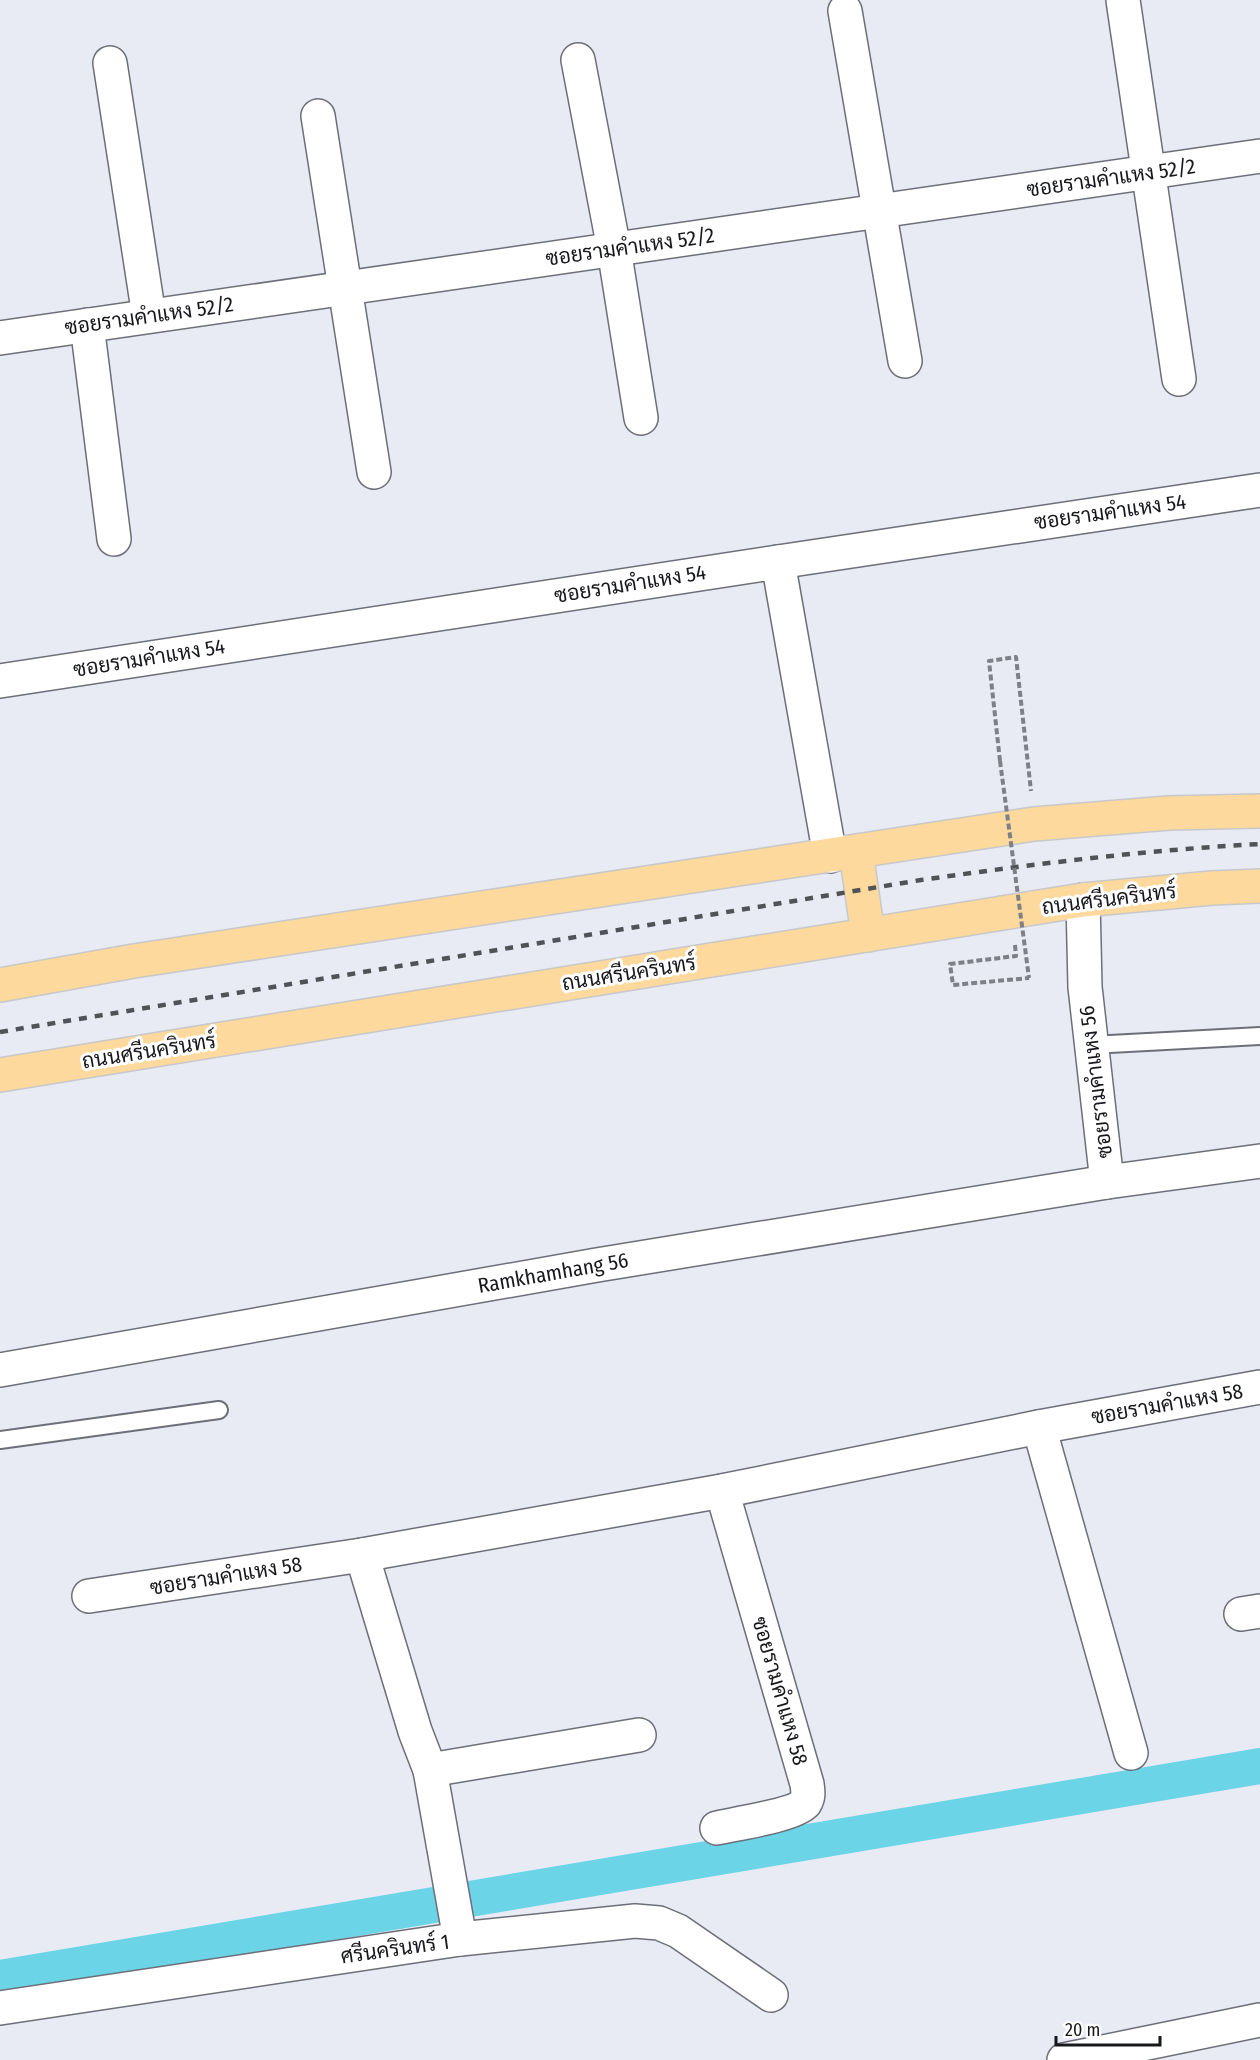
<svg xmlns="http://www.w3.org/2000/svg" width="1260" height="2060" font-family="'Fira Sans Condensed',Sarabun,sans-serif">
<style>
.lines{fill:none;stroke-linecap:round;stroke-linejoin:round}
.canal{stroke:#6cd4e7;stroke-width:36}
.lane-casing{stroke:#6d6f78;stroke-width:20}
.street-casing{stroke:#6d6f78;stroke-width:36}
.primary-casing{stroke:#c7c8c9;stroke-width:36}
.path{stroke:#7e8087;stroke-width:4;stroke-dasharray:6 3;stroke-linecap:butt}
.lane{stroke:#fff;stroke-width:16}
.street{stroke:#fff;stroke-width:33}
.primary{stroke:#fed99d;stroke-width:33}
.rail{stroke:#505257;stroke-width:4.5;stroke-dasharray:8 8;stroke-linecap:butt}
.path-bridge{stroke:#7e8087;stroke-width:4;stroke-dasharray:6 3;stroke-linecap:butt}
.labels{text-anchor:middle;stroke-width:6;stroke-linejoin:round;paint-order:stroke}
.street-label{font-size:21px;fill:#17181c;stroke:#fff}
</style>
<rect width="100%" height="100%" fill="#e8eaf4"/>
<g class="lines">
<polyline class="canal" points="0,1978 1260,1766"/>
<g class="lane-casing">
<g id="lane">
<polyline points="1091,1045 1260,1036"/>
<polyline points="0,1440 219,1410"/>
</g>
</g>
<g class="street-casing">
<g id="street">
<polyline points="1123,0 1179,379"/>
<polyline points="845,11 905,361"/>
<polyline points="578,60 614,249 641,418"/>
<polyline points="110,63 149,316"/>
<polyline points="318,116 374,472"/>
<polyline points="87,325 114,539"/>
<polyline points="0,338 1260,156"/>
<polyline points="778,562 830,856"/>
<polyline points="0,681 778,562 1260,490"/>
<polyline points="1083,900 1085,987 1107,1182 1260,1161"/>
<polyline points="0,1370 597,1265 1107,1182"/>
<polyline points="1039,1427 1131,1753"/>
<polyline points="362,1555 415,1731 430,1770 460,1939"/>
<polyline points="89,1596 362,1555 722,1491 1039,1427 1260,1387"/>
<polyline points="1241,1614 1260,1611"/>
<polyline points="430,1770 639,1735"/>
<path d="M 717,1828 C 735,1824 795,1815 805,1803 C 809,1797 808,1791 807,1784 L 722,1491"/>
<polyline points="0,2008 460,1939 635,1921 659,1923 678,1931 771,1995"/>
<polyline points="1064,2060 1260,2020"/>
</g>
</g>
<g class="primary-casing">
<g id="primary">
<polyline points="856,852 868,935"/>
<polyline points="0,985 134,961 1034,824 1169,813 1260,811"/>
<polyline points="0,1075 1083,900 1212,888 1260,886"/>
</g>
</g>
<g class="path">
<polyline points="1000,761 989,661 1016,657 1031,791"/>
<polyline points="1015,945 1016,956 950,964 953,985 1029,978"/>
</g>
<use href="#lane" class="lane"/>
<use href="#street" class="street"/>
<use href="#primary" class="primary"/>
<path class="rail" d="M 0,1032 L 921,880 C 1034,864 1146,850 1260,844"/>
<polyline class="path-bridge" points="1000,761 1029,978"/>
</g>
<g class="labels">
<g class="street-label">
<text transform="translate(1111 178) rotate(-8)" y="7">ซอยรามคำแหง 52/2</text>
<text transform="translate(630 247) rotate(-8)" y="7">ซอยรามคำแหง 52/2</text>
<text transform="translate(149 316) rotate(-8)" y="7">ซอยรามคำแหง 52/2</text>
<text transform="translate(1110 512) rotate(-8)" y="7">ซอยรามคำแหง 54</text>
<text transform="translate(630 584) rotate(-9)" y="7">ซอยรามคำแหง 54</text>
<text transform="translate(149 658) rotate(-9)" y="7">ซอยรามคำแหง 54</text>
<text transform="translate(1109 899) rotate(-7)" y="7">ถนนศรีนครินทร์</text>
<text transform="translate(629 973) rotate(-9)" y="7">ถนนศรีนครินทร์</text>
<text transform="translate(149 1051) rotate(-9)" y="7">ถนนศรีนครินทร์</text>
<text transform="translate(1096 1082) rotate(-97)" y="7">ซอยรามคำแหง 56</text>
<text transform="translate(553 1273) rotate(-10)" y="7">Ramkhamhang 56</text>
<text transform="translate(1167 1404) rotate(-10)" y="7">ซอยรามคำแหง 58</text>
<text transform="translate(226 1576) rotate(-9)" y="7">ซอยรามคำแหง 58</text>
<text transform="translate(780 1691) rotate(74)" y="7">ซอยรามคำแหง 58</text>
<text transform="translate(395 1949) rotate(-8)" y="7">ศรีนครินทร์ 1</text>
</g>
</g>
<path d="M1056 2036v9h104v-9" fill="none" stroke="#17181c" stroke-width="3"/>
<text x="1065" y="2036" font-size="18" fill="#17181c" stroke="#ffffff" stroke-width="4.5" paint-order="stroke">20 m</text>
</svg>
